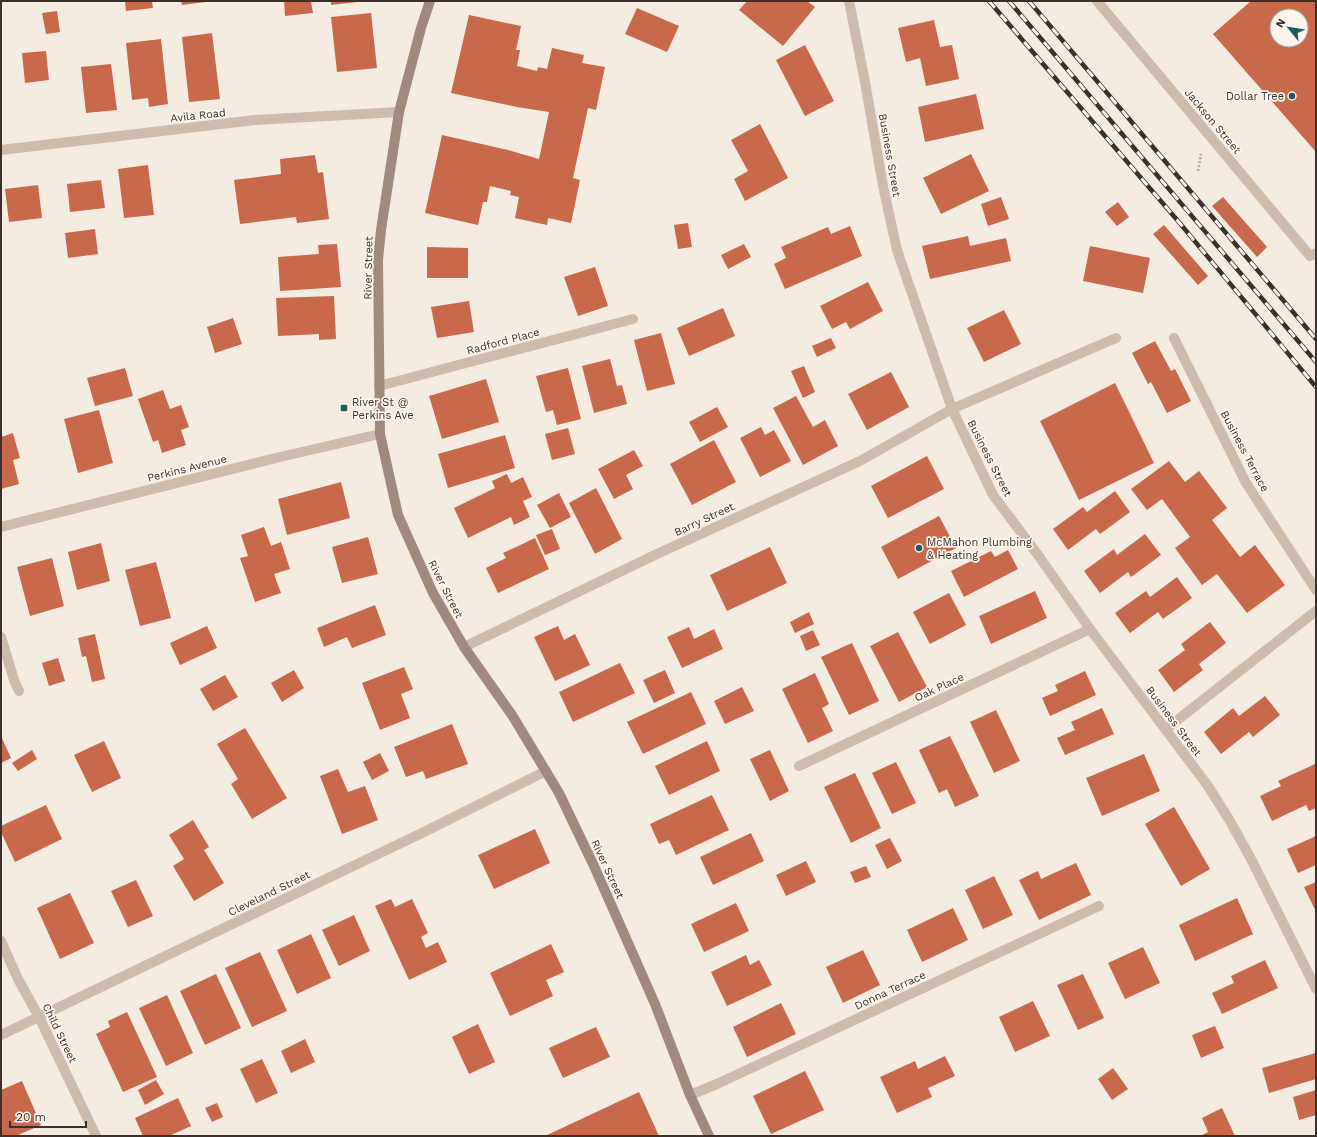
<svg xmlns="http://www.w3.org/2000/svg" width="1317" height="1137" font-family="'Work Sans',sans-serif">
<style>
.building{fill:#c8694b;fill-rule:evenodd}
.lines{fill:none;stroke-linecap:round;stroke-linejoin:round}
.path{stroke:#b9a596;stroke-width:2.5;stroke-dasharray:2 2;stroke-linecap:butt}
.street{stroke:#cdbbac;stroke-width:10}
.secondary{stroke:#a18a7d;stroke-width:10}
.rail-casing{stroke:#3b302b;stroke-width:4.5}
.rail{stroke:#fbf5ee;stroke-width:3;stroke-dasharray:9;stroke-linecap:butt}
.poi-dot{fill:#1f5a5e;stroke:#fbf5ee;stroke-width:1.5}
.labels{text-anchor:middle;stroke-width:3.5;stroke-linejoin:round;paint-order:stroke}
.poi-label{font-size:11px;fill:#3b302b;stroke:#fbf5ee;text-anchor:start}
.street-label{font-size:11px;fill:#3b302b;stroke:#fbf5ee}
</style>
<rect width="100%" height="100%" fill="#f4ebe1"/>
<g class="building">
<polygon points="125,1 152,1 153,8 126,11"/>
<polygon points="181,1 206,1 206,2 182,5"/>
<polygon points="284,1 311,1 313,13 285,16"/>
<polygon points="331,1 357,1 357,2 331,5"/>
<polygon points="747,1 807,1 815,7 783,46 739,10"/>
<path d="M 1251,1 L 1316,1 L 1316,152 L 1213,34 ZM 1277,16 L 1301,16 L 1301,40 L 1277,40 Z"/>
<polygon points="637,8 679,26 667,52 625,34"/>
<polygon points="57,11 60,32 46,34 42,13"/>
<polygon points="371,13 377,68 337,72 331,17"/>
<polygon points="469,15 521,26 516,50 520,50 517,66 537,71 538,67 547,69 552,48 584,55 582,63 605,67 596,110 588,108 573,178 580,180 571,223 548,218 547,225 515,218 519,197 510,195 511,191 490,186 487,202 483,202 478,225 425,213 442,135 508,150 539,159 549,112 517,107 451,93"/>
<polygon points="934,20 940,47 952,45 959,79 926,86 920,58 906,62 898,28"/>
<polygon points="212,33 220,99 189,102 182,37"/>
<polygon points="161,39 168,104 149,107 148,98 132,100 126,43"/>
<polygon points="805,45 834,101 805,116 776,60"/>
<polygon points="46,51 49,80 25,83 22,53"/>
<polygon points="111,64 117,110 86,113 81,67"/>
<polygon points="976,94 984,129 925,142 918,107"/>
<polygon points="760,124 788,178 745,201 734,179 748,171 731,140"/>
<polygon points="971,154 989,191 941,214 923,178"/>
<polygon points="315,155 318,173 323,172 329,219 297,223 296,217 240,224 234,180 281,174 280,159"/>
<polygon points="148,165 154,215 124,218 118,169"/>
<polygon points="101,180 105,208 70,212 67,184"/>
<polygon points="38,185 42,218 9,222 5,189"/>
<polygon points="1001,197 1009,219 988,226 981,204"/>
<polygon points="1223,197 1267,247 1257,257 1212,206"/>
<polygon points="1118,202 1129,217 1117,226 1105,212"/>
<polygon points="688,223 692,247 678,249 674,225"/>
<polygon points="1164,225 1208,276 1198,285 1153,234"/>
<polygon points="850,226 862,256 785,289 774,264 786,258 781,247 828,227 831,234"/>
<polygon points="95,229 98,254 68,258 65,233"/>
<polygon points="968,236 970,246 1006,238 1011,261 930,279 922,246"/>
<polygon points="337,244 341,287 280,291 278,257 319,254 318,245"/>
<polygon points="744,244 751,257 728,269 721,255"/>
<polygon points="1090,246 1150,258 1143,293 1083,281"/>
<polygon points="427,247 468,248 468,278 427,278"/>
<polygon points="595,267 608,306 578,316 564,277"/>
<polygon points="868,282 883,311 850,329 846,322 832,329 820,306"/>
<polygon points="334,296 336,339 319,340 319,334 278,336 276,298"/>
<polygon points="469,301 474,332 437,338 431,307"/>
<polygon points="723,308 735,336 689,356 677,328"/>
<polygon points="1004,310 1021,344 984,362 967,328"/>
<polygon points="233,318 242,344 215,353 207,327"/>
<polygon points="661,333 675,384 647,391 634,340"/>
<polygon points="831,338 836,348 817,357 812,346"/>
<polygon points="1155,341 1171,371 1175,369 1191,401 1167,413 1151,382 1148,384 1132,353"/>
<polygon points="610,359 617,386 622,385 627,404 594,413 582,366"/>
<polygon points="804,366 815,392 803,398 791,371"/>
<polygon points="125,368 133,396 95,406 87,378"/>
<polygon points="568,368 581,419 557,425 553,410 546,412 536,376"/>
<polygon points="891,372 909,407 867,430 848,394"/>
<polygon points="486,379 499,422 442,439 429,396"/>
<polygon points="1115,383 1154,463 1079,500 1040,421"/>
<polygon points="163,390 170,409 181,405 189,427 181,430 186,445 162,453 158,440 153,442 138,399"/>
<polygon points="796,396 813,427 825,420 838,446 803,465 773,408"/>
<polygon points="717,407 728,427 700,442 689,422"/>
<polygon points="99,410 113,463 78,473 64,419"/>
<polygon points="761,427 765,435 774,430 791,461 760,477 740,438"/>
<polygon points="568,428 575,454 552,460 545,434"/>
<polygon points="13,433 20,458 13,460 19,484 1,489 1,437"/>
<polygon points="505,435 515,468 448,488 438,454"/>
<polygon points="714,440 736,482 692,505 670,464"/>
<polygon points="634,450 643,466 626,475 633,489 614,499 598,469"/>
<polygon points="927,456 944,489 888,518 871,486"/>
<polygon points="1169,461 1185,482 1199,471 1227,508 1212,520 1240,557 1255,545 1285,585 1247,613 1217,574 1202,585 1175,548 1190,537 1162,499 1147,510 1131,489"/>
<polygon points="507,474 511,483 523,477 532,497 523,501 530,517 514,525 511,517 468,538 454,508 495,488 492,481"/>
<polygon points="341,482 350,518 287,535 278,499"/>
<polygon points="596,488 622,539 595,554 569,503"/>
<polygon points="1115,491 1130,512 1100,534 1096,529 1068,550 1053,529 1083,507 1087,512"/>
<polygon points="559,493 571,517 550,528 537,505"/>
<polygon points="939,516 956,548 898,579 881,547"/>
<polygon points="264,527 271,546 281,542 290,569 274,574 281,593 255,602 240,558 248,556 241,535"/>
<polygon points="552,529 560,549 545,555 536,535"/>
<polygon points="1145,534 1161,555 1131,577 1128,572 1100,593 1084,571 1114,549 1117,555"/>
<polygon points="368,537 378,574 342,583 332,547"/>
<polygon points="535,538 549,569 498,593 486,568 506,558 503,553"/>
<polygon points="101,543 110,581 77,590 68,552"/>
<polygon points="770,547 787,583 727,611 710,575"/>
<polygon points="1008,550 1018,569 964,597 951,571 991,551 995,557"/>
<polygon points="52,558 64,606 30,616 17,567"/>
<polygon points="156,562 171,618 140,626 125,570"/>
<polygon points="1177,577 1192,598 1163,619 1158,612 1130,633 1115,613 1146,591 1150,597"/>
<polygon points="1035,591 1047,618 991,644 979,616"/>
<polygon points="949,593 966,625 930,644 913,612"/>
<polygon points="375,605 386,635 352,648 347,637 324,647 317,628"/>
<polygon points="809,612 814,624 795,633 790,622"/>
<polygon points="1210,622 1226,643 1199,664 1203,670 1174,692 1158,670 1185,650 1181,644"/>
<polygon points="207,626 217,648 180,665 170,643"/>
<polygon points="558,626 564,640 575,634 590,665 555,681 534,637"/>
<polygon points="689,627 694,639 714,629 723,649 682,668 667,637"/>
<polygon points="813,630 820,645 806,651 800,636"/>
<polygon points="898,632 927,687 899,702 870,646"/>
<polygon points="95,634 105,679 92,682 86,656 82,657 78,638"/>
<polygon points="852,643 879,701 849,715 821,657"/>
<polygon points="58,658 65,681 49,686 42,663"/>
<polygon points="620,663 635,693 573,722 559,692"/>
<polygon points="404,667 413,689 401,694 410,718 380,730 362,683"/>
<polygon points="294,670 304,688 282,702 271,683"/>
<polygon points="665,670 675,693 654,703 643,680"/>
<polygon points="1085,671 1096,695 1050,716 1042,698 1058,691 1055,685"/>
<polygon points="815,673 829,704 822,708 833,731 808,743 782,689"/>
<polygon points="225,675 238,697 213,711 200,689"/>
<polygon points="742,687 754,711 725,724 714,701"/>
<polygon points="691,692 706,724 643,754 627,722"/>
<polygon points="1265,696 1280,715 1253,737 1249,732 1221,754 1204,732 1233,708 1239,716"/>
<polygon points="1102,708 1114,734 1065,755 1057,738 1075,730 1071,722"/>
<polygon points="996,710 1020,761 994,773 970,722"/>
<polygon points="452,724 468,764 426,779 423,771 406,777 394,747"/>
<polygon points="245,728 287,798 252,819 231,784 238,779 217,744"/>
<polygon points="1,736 11,758 1,763"/>
<polygon points="950,736 979,796 955,807 947,789 939,793 919,750"/>
<polygon points="104,741 121,778 92,792 74,755"/>
<polygon points="707,741 720,771 669,795 655,766"/>
<polygon points="32,750 37,759 18,771 12,763"/>
<polygon points="770,750 789,791 770,801 750,759"/>
<polygon points="380,753 389,771 372,780 363,762"/>
<polygon points="1144,754 1160,791 1102,816 1086,778"/>
<polygon points="896,762 916,803 892,814 872,773"/>
<polygon points="1315,764 1316,808 1309,811 1306,805 1272,821 1260,796 1281,786 1278,781"/>
<polygon points="338,769 348,792 365,786 378,820 342,834 320,776"/>
<polygon points="855,773 881,828 851,843 824,787"/>
<polygon points="712,795 729,830 676,855 669,840 659,844 650,824"/>
<polygon points="46,805 62,839 15,862 1,832 1,826"/>
<polygon points="1174,807 1210,869 1181,886 1145,824"/>
<polygon points="193,820 209,847 204,850 224,883 194,901 173,866 184,859 169,835"/>
<polygon points="535,829 550,863 494,889 478,855"/>
<polygon points="751,833 764,861 713,885 700,857"/>
<polygon points="1316,836 1316,865 1298,873 1287,849"/>
<polygon points="890,838 902,861 887,869 875,845"/>
<polygon points="806,861 816,882 786,896 776,875"/>
<polygon points="1076,863 1091,895 1039,920 1019,880 1038,871 1041,879"/>
<polygon points="866,866 871,877 855,883 850,872"/>
<polygon points="994,876 1013,915 983,929 965,890"/>
<polygon points="136,880 153,916 128,927 111,891"/>
<polygon points="1316,882 1316,912 1304,887"/>
<polygon points="70,893 94,943 60,959 37,908"/>
<polygon points="1237,898 1253,934 1195,961 1179,925"/>
<polygon points="391,899 395,907 412,899 428,933 421,937 426,948 438,942 447,962 409,980 375,906"/>
<polygon points="736,903 749,931 704,952 691,924"/>
<polygon points="953,908 968,940 922,962 907,930"/>
<polygon points="354,915 370,951 339,966 322,930"/>
<polygon points="311,934 331,978 297,994 277,950"/>
<polygon points="551,944 564,972 546,980 553,996 510,1016 490,973"/>
<polygon points="1143,947 1160,983 1125,999 1108,963"/>
<polygon points="863,950 880,985 843,1003 826,967"/>
<polygon points="260,952 287,1011 252,1027 225,968"/>
<polygon points="746,955 750,965 759,960 772,985 727,1006 711,972"/>
<polygon points="1265,960 1278,988 1222,1014 1212,993 1234,983 1231,976"/>
<polygon points="216,974 241,1028 205,1045 180,991"/>
<polygon points="1083,974 1104,1018 1078,1030 1057,985"/>
<polygon points="167,995 193,1053 166,1066 139,1008"/>
<polygon points="1033,1001 1050,1036 1015,1052 999,1017"/>
<polygon points="781,1003 796,1034 747,1057 733,1027"/>
<polygon points="127,1012 157,1077 123,1092 96,1034 110,1027 108,1021"/>
<polygon points="478,1024 495,1062 469,1074 452,1037"/>
<polygon points="1215,1026 1224,1048 1201,1058 1192,1035"/>
<polygon points="596,1027 610,1057 563,1078 549,1048"/>
<polygon points="305,1039 315,1062 291,1073 281,1051"/>
<polygon points="1316,1053 1316,1079 1269,1093 1262,1068"/>
<polygon points="945,1056 955,1076 928,1088 932,1097 897,1113 880,1077 915,1061 918,1069"/>
<polygon points="262,1059 278,1093 256,1103 240,1069"/>
<polygon points="1113,1068 1128,1089 1112,1100 1098,1079"/>
<polygon points="805,1071 824,1110 771,1134 753,1096"/>
<polygon points="156,1080 164,1094 145,1105 138,1090"/>
<polygon points="22,1081 41,1125 16,1136 1,1136 1,1090"/>
<polygon points="1316,1090 1316,1115 1299,1120 1293,1097"/>
<polygon points="639,1092 659,1136 545,1136"/>
<polygon points="178,1098 191,1126 169,1136 143,1136 135,1118"/>
<polygon points="217,1103 223,1117 212,1122 205,1108"/>
<polygon points="1222,1108 1235,1136 1200,1136 1208,1132 1202,1118"/>
</g>
<g class="lines">
<polyline class="path" points="1198,171 1201,154"/>
<g class="street">
<polyline points="849,1 865,82 883,186 897,250 952,409 993,495 1038,555 1090,629 1208,786 1230,821 1250,857 1316,989"/>
<polyline points="1097,1 1310,256 1316,253"/>
<polyline points="1,150 255,120 399,112"/>
<polyline points="1174,338 1246,483 1316,590"/>
<polyline points="379,386 633,319"/>
<polyline points="1,527 280,457 380,434"/>
<polyline points="1,637 15,683 19,691"/>
<polyline points="464,647 657,554 860,461 952,409 1116,338"/>
<polyline points="1166,729 1316,611"/>
<polyline points="799,766 1090,629"/>
<polyline points="1,941 18,979 39,1017 96,1136"/>
<polyline points="1,1035 424,832 546,771"/>
<polyline points="690,1095 717,1084 1099,906"/>
</g>
<polyline class="secondary" points="430,1 421,28 399,112 381,230 378,260 380,434 398,515 433,593 464,647 512,715 559,793 594,866 655,1004 690,1095 709,1136"/>
<g class="rail-casing">
<g id="rail">
<polyline points="989,1 1178,221 1316,387"/>
<polyline points="1009,1 1316,362"/>
<polyline points="1029,1 1316,339"/>
</g>
</g>
<use href="#rail" class="rail"/>
</g>
<g class="poi-dot">
<circle cx="1292" cy="96" r="4"/>
<rect x="340" y="404" width="8" height="8" rx="2"/>
<circle cx="919" cy="548" r="4"/>
</g>
<g class="labels">
<g class="poi-label">
<text x="1284" y="100" text-anchor="end">Dollar Tree</text>
<text x="352" y="406">River St @<tspan x="352" dy="13">Perkins Ave</tspan></text>
<text x="927" y="546">McMahon Plumbing<tspan x="927" dy="13">&amp; Heating</tspan></text>
</g>
<g class="street-label">
<text transform="translate(198 115) rotate(-6)" y="4">Avila Road</text>
<text transform="translate(1213 121) rotate(50)" y="4">Jackson Street</text>
<text transform="translate(890 155) rotate(80)" y="4">Business Street</text>
<text transform="translate(368 268) rotate(-89)" y="4">River Street</text>
<text transform="translate(503 341) rotate(-15)" y="4">Radford Place</text>
<text transform="translate(1245 451) rotate(62)" y="4">Business Terrace</text>
<text transform="translate(990 458) rotate(63)" y="4">Business Street</text>
<text transform="translate(187 468) rotate(-14)" y="4">Perkins Avenue</text>
<text transform="translate(704 519) rotate(-25)" y="4">Barry Street</text>
<text transform="translate(446 589) rotate(63)" y="4">River Street</text>
<text transform="translate(939 687) rotate(-25)" y="4">Oak Place</text>
<text transform="translate(1174 721) rotate(53)" y="4">Business Street</text>
<text transform="translate(608 869) rotate(65)" y="4">River Street</text>
<text transform="translate(269 893) rotate(-26)" y="4">Cleveland Street</text>
<text transform="translate(890 990) rotate(-25)" y="4">Donna Terrace</text>
<text transform="translate(60 1033) rotate(64)" y="4">Child Street</text>
</g>
</g>
<rect width="1317" height="1137" fill="none" stroke="#3b302b" stroke-width="4"/>
<g transform="translate(1289 28) rotate(300)"><circle r="19" fill="#fbf5ee" stroke="#aea6a0"/>
<path d="M0-3L7 15L0 10L-7 15Z" fill="#1f5a5e"/>
<text y="-6" font-size="11" font-weight="bold" text-anchor="middle" fill="#3b302b">N</text>
</g>
<path d="M10 1121v6h76v-6" fill="none" stroke="#3b302b" stroke-width="2"/>
<text x="16" y="1121" font-size="12" fill="#3b302b" stroke="#fbf5ee" stroke-width="3" paint-order="stroke">20 m</text>
</svg>
